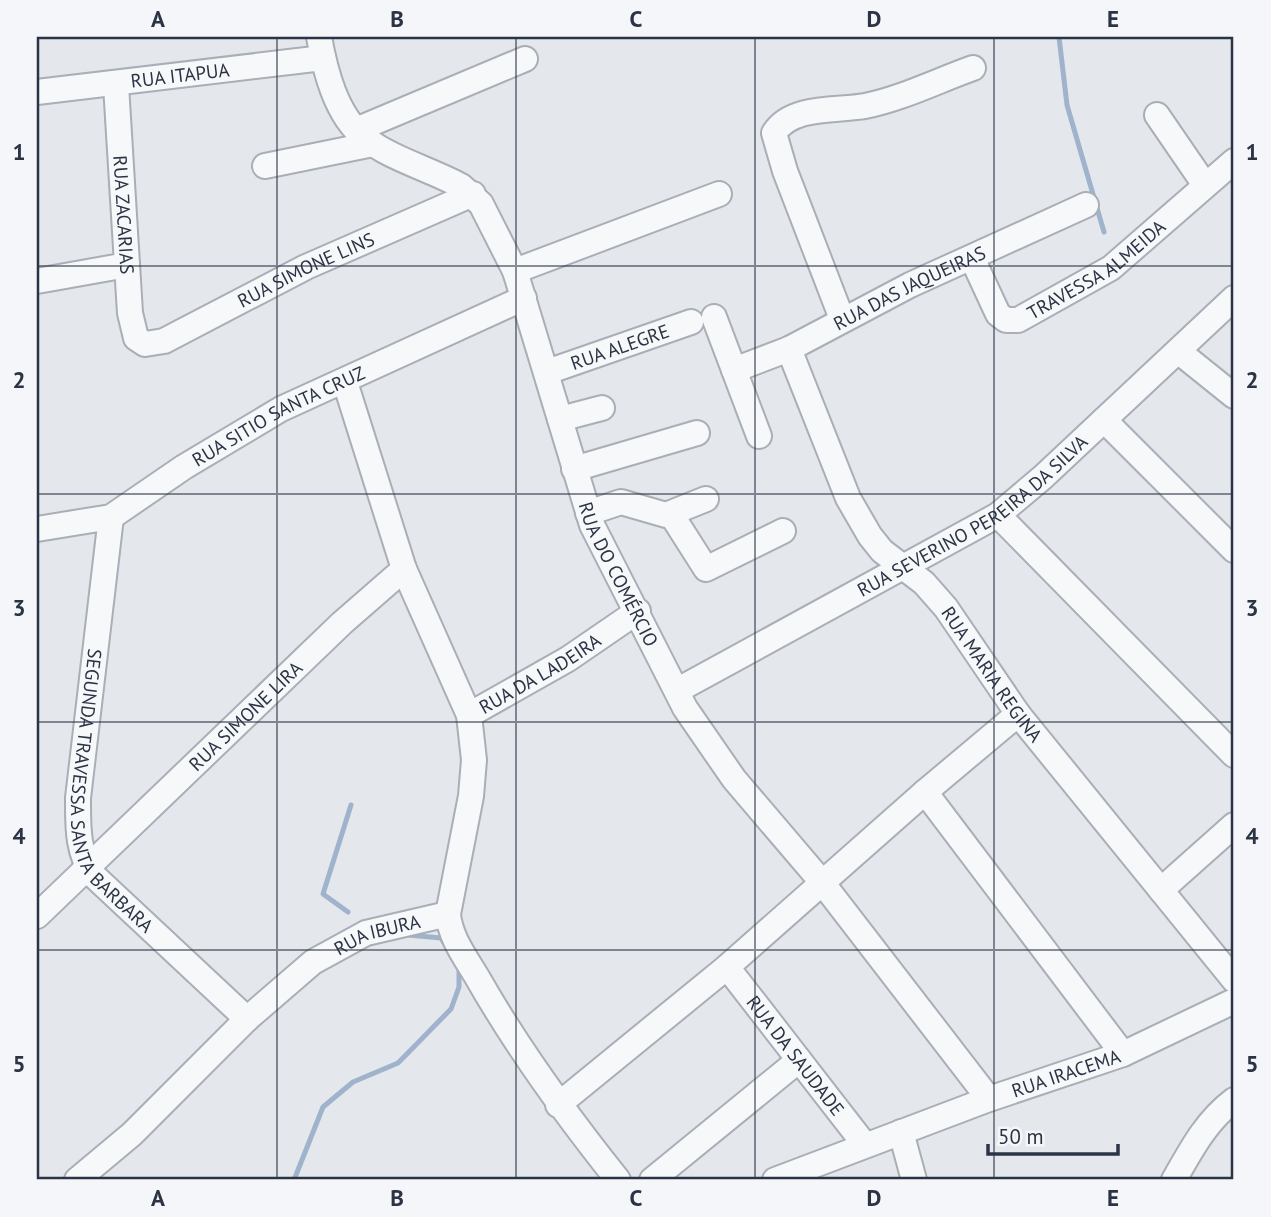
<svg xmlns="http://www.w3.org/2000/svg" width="1271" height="1217" font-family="'PT Sans',sans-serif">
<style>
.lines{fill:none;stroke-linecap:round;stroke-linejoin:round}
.stream{stroke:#9fb4cc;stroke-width:5}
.minor-casing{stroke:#a9aeb7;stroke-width:28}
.minor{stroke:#f7f8fa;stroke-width:24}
.grid{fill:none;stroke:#2b3445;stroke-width:2;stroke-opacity:0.55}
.labels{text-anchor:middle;stroke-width:5;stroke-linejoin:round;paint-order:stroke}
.street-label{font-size:19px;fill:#2b3445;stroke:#f4f6f9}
.neatline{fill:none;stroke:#2b3445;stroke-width:2.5}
.grid-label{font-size:23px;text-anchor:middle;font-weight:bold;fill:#2b3445}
</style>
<rect width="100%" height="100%" fill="#e4e7ec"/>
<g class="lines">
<g class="stream">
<polyline points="1059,37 1067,105 1104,232"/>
<polyline points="348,912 323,894 351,805"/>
<polyline points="408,935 441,938 446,946"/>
<polyline points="294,1180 323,1107 353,1082 398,1063 451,1009 459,987 459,966"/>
</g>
<g class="minor-casing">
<g id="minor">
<path id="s1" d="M 319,37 C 325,70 336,116 365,138 C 389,158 432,170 461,186 L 481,204 L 515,271 L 592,525 L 685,708 L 734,779 L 821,881 L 989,1099"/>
<path id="s2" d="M 116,85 L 130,313 L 136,338 L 145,344 L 164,341 L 306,267 L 473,194"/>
<path id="s3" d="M 37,92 L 323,58"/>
<polyline points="1157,115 1205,185"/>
<polyline points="356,130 525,59"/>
<polyline points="265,166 373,144"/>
<path id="s4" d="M 972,258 L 998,314 L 1006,320 L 1018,320 L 1111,268 L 1234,161"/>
<polyline points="515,271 719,194"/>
<polyline points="37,281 127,265"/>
<polyline points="714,317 759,436"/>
<path d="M 842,319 L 785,171 L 774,133 C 792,105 837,111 865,106 C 901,99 939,80 973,68"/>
<path id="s5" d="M 789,349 L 848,498 L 870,536 L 882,551 L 924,583 L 946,608 L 1018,714 L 1234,980"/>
<polyline points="1178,351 1234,396"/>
<path id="s6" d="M 734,370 L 789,349 L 910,285 L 1086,205"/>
<path id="s7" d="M 547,372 L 691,322"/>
<path d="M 345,382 L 404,569 L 469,715 L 474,760 L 471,796 L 448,914 C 450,937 465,957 477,977 C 518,1049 566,1115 618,1180"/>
<polyline points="560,419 602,408"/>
<polyline points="1104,420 1234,550"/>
<polyline points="574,469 697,433"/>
<polyline points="588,513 621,502 666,515 706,499"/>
<polyline points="671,514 706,569 783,531"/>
<polyline points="998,515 1234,755"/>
<path id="s8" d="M 111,517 L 78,798 C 78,826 77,853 94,876 L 247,1019"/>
<path id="s9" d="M 37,529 L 111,517 L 184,467 L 281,409 L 524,298"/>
<path id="s10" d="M 678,690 L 998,515 L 1043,477 L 1234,298"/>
<path id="s11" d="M 469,715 L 568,659 L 638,611"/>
<polyline points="925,792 1123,1054"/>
<polyline points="1161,890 1234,825"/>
<path id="s12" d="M 37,916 L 342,623 L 404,569"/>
<path id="s13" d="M 727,967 L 865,1145"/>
<polyline points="558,1105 727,967 925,792 1018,714"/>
<polyline points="901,1132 914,1180"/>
<path id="s14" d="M 77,1180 L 132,1134 L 247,1019 L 313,962 L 366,933 L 448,914"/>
<polyline points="652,1180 799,1060"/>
<path id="s15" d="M 775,1180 L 989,1099 L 1123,1054 L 1234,1001"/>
<path d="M 1174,1180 C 1191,1150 1206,1121 1234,1100"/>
</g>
</g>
<use href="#minor" class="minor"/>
</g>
<path class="grid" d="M 277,37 L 277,1180M 516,37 L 516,1180M 755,37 L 755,1180M 994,37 L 994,1180M 37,266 L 1234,266M 37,494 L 1234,494M 37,722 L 1234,722M 37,950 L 1234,950"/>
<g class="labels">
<g class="street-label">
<text dy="7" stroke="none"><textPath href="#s3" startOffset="144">RUA ITAPUA</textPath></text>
<text dy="7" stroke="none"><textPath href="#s2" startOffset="130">RUA ZACARIAS</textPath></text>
<text dy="7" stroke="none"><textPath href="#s4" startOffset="177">TRAVESSA ALMEIDA</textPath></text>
<text dy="7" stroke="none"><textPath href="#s2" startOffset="443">RUA SIMONE LINS</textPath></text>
<text dy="7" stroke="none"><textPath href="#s6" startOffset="194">RUA DAS JAQUEIRAS</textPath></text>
<text dy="7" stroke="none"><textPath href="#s7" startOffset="77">RUA ALEGRE</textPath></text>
<text dy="7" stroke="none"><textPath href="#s9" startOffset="271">RUA SITIO SANTA CRUZ</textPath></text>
<text dy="7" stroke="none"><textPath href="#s10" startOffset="343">RUA SEVERINO PEREIRA DA SILVA</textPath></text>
<text dy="7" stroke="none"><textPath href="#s1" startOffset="644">RUA DO COMÉRCIO</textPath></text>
<text dy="7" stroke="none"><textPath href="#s11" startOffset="82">RUA DA LADEIRA</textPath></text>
<text dy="7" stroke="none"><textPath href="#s5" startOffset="390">RUA MARIA REGINA</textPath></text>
<text dy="7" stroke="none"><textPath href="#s12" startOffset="289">RUA SIMONE LIRA</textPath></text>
<text dy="7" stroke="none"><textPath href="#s8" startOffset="287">SEGUNDA TRAVESSA SANTA BARBARA</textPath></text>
<text dy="7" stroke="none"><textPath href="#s14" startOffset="392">RUA IBURA</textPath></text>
<text dy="7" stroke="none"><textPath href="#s13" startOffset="112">RUA DA SAUDADE</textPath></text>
<text dy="7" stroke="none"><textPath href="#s15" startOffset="310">RUA IRACEMA</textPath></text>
</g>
</g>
<rect width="1271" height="1217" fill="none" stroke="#f4f6f9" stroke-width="77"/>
<path d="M988 1144v10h130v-10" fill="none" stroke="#2b3445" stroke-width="3.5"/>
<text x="998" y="1144" font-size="21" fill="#2b3445" stroke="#f4f6f9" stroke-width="5" paint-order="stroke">50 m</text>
<rect x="38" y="38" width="1194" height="1140" class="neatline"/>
<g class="grid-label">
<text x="158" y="27">A</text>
<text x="397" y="27">B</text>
<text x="636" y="27">C</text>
<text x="874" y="27">D</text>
<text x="1113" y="27">E</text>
<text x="19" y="160">1</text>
<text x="1252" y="160">1</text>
<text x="19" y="388">2</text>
<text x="1252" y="388">2</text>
<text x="19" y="616">3</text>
<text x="1252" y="616">3</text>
<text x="19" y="844">4</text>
<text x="1252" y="844">4</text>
<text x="19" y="1072">5</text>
<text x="1252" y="1072">5</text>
<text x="158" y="1206">A</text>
<text x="397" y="1206">B</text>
<text x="636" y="1206">C</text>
<text x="874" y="1206">D</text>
<text x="1113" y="1206">E</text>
</g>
</svg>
